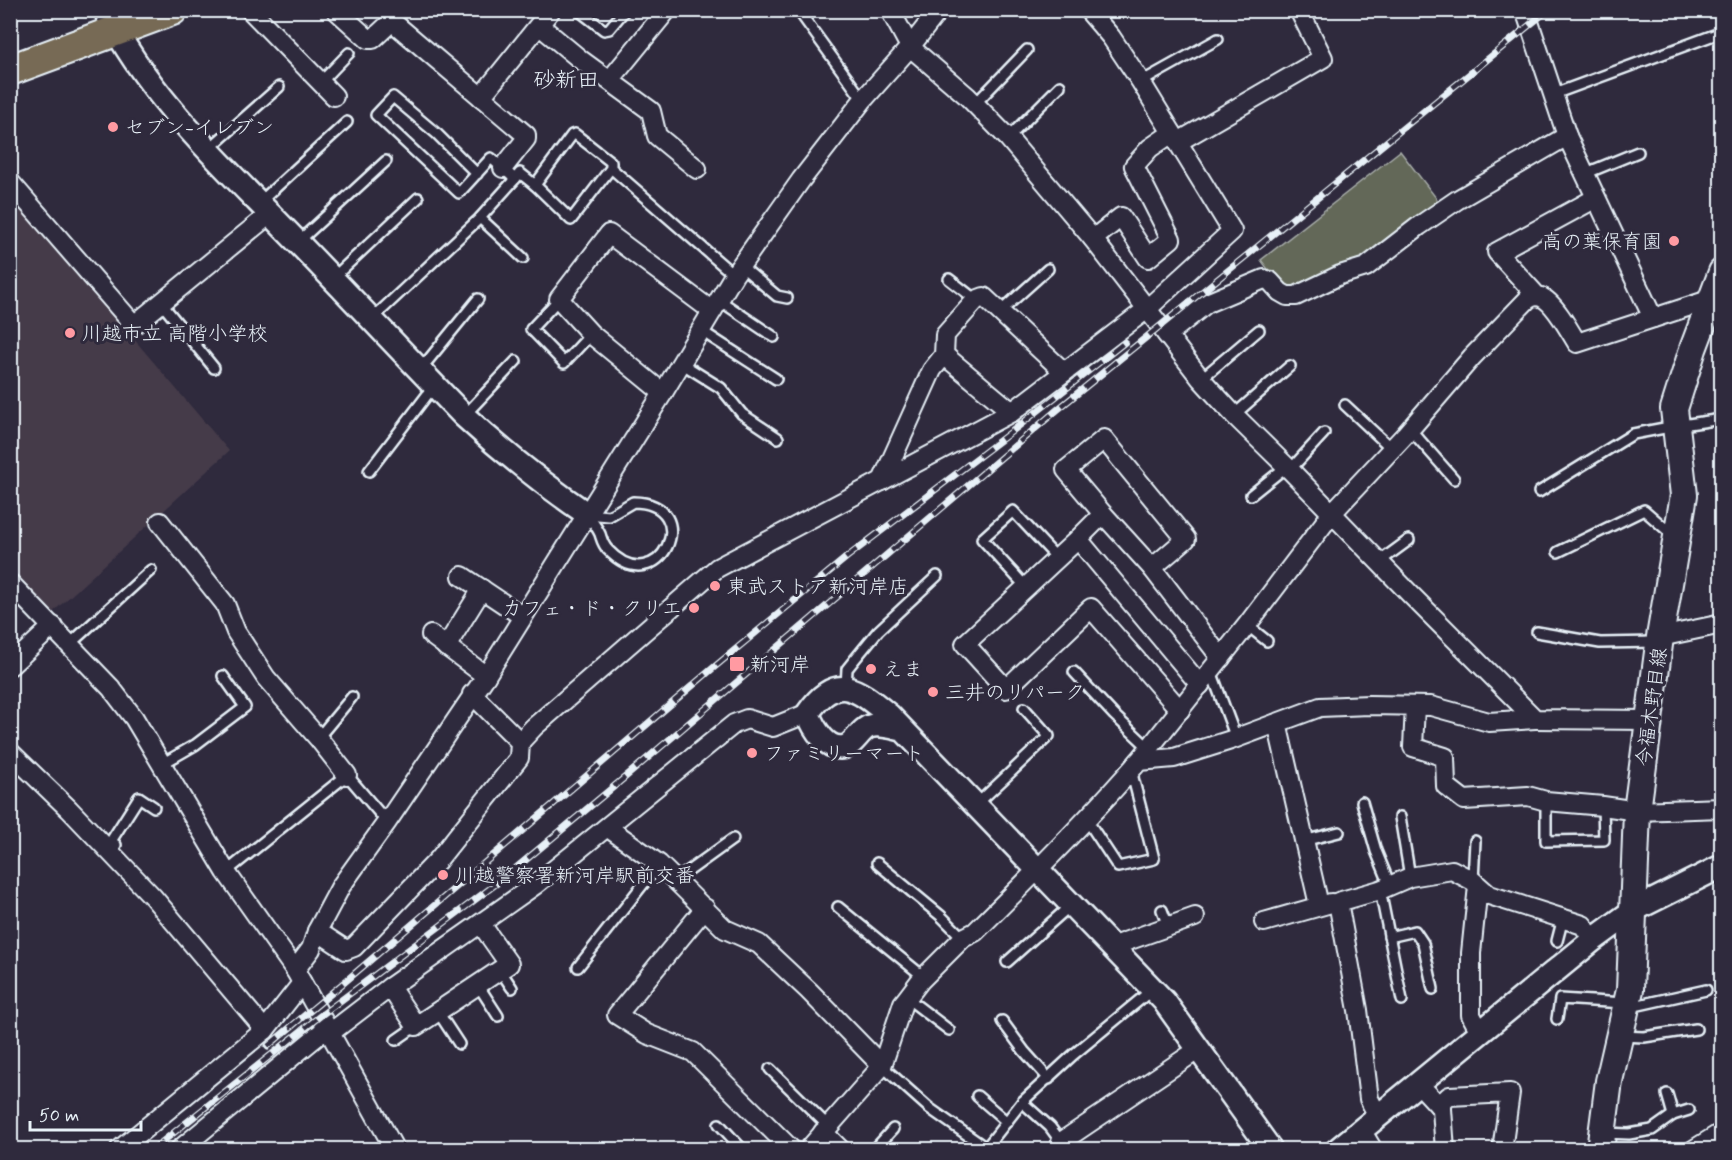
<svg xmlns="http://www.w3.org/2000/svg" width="1732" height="1160" font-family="Mynerve,'Klee One',sans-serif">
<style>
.built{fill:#443a49}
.green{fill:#646759;stroke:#a6aca8;stroke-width:1.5}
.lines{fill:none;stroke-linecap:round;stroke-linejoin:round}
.service-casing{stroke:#e8f1f8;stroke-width:14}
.minor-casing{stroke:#e8f1f8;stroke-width:22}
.tertiary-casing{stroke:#e8f1f8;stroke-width:27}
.secondary-casing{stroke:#e8f1f8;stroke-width:30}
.trunk-casing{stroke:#e8f1f8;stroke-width:34}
.service{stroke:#2f2a3d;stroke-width:9}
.minor{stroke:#2f2a3d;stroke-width:18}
.tertiary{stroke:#2f2a3d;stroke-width:22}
.secondary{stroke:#2f2a3d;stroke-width:26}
.trunk{stroke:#776a54;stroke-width:30}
.rail-casing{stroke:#e8f1f8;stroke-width:7}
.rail{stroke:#2f2a3d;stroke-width:4.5;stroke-dasharray:14;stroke-linecap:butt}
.poi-dot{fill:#ff9aa2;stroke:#2f2a3d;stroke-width:2}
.labels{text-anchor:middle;stroke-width:6;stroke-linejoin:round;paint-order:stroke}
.poi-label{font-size:20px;fill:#e8f1f8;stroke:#2f2a3d;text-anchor:start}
.street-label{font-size:20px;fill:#e8f1f8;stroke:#2f2a3d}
.quarter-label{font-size:22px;fill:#e8f1f8;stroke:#2f2a3d}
</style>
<rect width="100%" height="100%" fill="#2f2a3d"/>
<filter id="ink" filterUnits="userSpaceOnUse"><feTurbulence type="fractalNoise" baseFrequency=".0167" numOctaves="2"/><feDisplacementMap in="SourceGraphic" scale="12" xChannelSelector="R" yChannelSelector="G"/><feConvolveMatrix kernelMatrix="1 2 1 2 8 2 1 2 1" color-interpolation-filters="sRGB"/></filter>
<g filter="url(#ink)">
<polygon class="built" points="21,206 229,451 52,613 11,569 10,215"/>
<polygon class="green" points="1400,151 1440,203 1381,250 1294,292 1276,280 1261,260"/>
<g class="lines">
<g class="service-casing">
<g id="service">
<polyline points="578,10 604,30 609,29 625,10"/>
<polyline points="798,10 863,100"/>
<polyline points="321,82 349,53"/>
<polyline points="1141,82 1218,39"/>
<polyline points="1554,94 1722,32"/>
<polyline points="975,104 1027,50"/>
<polyline points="1008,138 1060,86"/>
<polyline points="209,149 279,87"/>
<polyline points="611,168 571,220 535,185 572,135 575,134 611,162 611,168 734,275"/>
<polyline points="477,174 437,134 393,97 376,115 459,193 491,158 515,179 520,173 535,185"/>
<polyline points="1584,174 1638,152"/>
<polyline points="260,202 347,122"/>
<polyline points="480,218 523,258"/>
<polyline points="298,242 386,161"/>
<polyline points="741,266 777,296 787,298"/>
<polyline points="334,277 418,198"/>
<polyline points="949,279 976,300"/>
<polyline points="559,299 531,329 564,363 591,334"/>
<polyline points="719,300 774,337"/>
<polyline points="162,304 214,368"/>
<polyline points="1000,312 1048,269"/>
<polyline points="373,318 480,218 515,179"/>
<polyline points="700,330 776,379"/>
<polyline points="681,363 721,388 742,414 778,438"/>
<polyline points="421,369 478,299"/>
<polyline points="1201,379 1259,330"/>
<polyline points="1345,405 1392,449"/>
<polyline points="1234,415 1290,366"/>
<polyline points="464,416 516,361"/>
<polyline points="1410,429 1454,479"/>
<polyline points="1290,470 1324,433"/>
<polyline points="369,471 434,386"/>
<polyline points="1539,492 1633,434 1675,426 1722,419"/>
<polyline points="1251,495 1287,466"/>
<path d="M 633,502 C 706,503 659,604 608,550 C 603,545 602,540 600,534 C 597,527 591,520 587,514 L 609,516 Z"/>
<polyline points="1558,552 1644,510 1675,537"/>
<polyline points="1379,562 1409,540"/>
<polyline points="1026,587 982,539 1013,511 1057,558"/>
<polyline points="1247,625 1267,641"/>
<polyline points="1537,632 1600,643 1657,642"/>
<polyline points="70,644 151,570"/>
<polyline points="1211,671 1236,738"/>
<polyline points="1074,672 1114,715 1149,748"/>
<polyline points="846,687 847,669 855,659 878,631 937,576"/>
<polyline points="318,738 352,697"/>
<polyline points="162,764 195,745 245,707 223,676"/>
<polyline points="1546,801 1546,841 1604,840 1603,806"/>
<polyline points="1362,802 1376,851 1390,885"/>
<polyline points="976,805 1049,736 1024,708"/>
<polyline points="1400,817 1410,877"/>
<polyline points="1087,820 1118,867 1154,859 1131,770"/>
<polyline points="1303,841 1339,832"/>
<polyline points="109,851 116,845 111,841 139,797 154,807"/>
<polyline points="877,863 941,916 963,938"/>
<polyline points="1718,868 1722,883"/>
<polyline points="226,872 347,775 387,822"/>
<polyline points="676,880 733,839"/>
<polyline points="1473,881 1475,841"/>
<polyline points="1380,890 1402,1000"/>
<polyline points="838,907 924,977"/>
<polyline points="1162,910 1168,926"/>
<polyline points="1389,937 1415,931 1423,943 1433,989"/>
<polyline points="1557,941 1563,918"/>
<polyline points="1007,962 1072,904"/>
<polyline points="578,967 659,864"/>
<polyline points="500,970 512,988"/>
<polyline points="478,985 498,1016"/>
<polyline points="907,998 949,1030"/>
<polyline points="1630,1007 1706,990"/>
<polyline points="438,1012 459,1044"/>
<polyline points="1557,1019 1560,999 1624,1003"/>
<polyline points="1002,1021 1024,1051 1049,1079"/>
<polyline points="1621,1036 1644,1037 1696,1029"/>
<polyline points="396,1040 416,1026"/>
<polyline points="882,1066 929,1108 986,1148 1022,1102 1073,1055 1153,989"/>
<polyline points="770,1069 828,1126"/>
<polyline points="1667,1094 1673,1115"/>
<polyline points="977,1096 1007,1122"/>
<polyline points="1022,1102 1050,1127 1067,1150"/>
<polyline points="719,1124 743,1150"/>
<polyline points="1604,1133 1629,1134 1652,1130 1673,1115 1689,1110"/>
<polyline points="874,1150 893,1129"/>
</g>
</g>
<g class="minor-casing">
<g id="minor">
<polyline points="250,10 334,96"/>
<polyline points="336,10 368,39 373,39 389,24 394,23 526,135 526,139 503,168"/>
<polyline points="890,10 910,47 967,96 1008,138 1093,239 1201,379 1234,415 1290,470 1413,597 1535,719 1649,720"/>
<polyline points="1525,10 1567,136 1653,318"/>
<polyline points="540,26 581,60 651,111 657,136 697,169"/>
<polyline points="610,80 667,10"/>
<polyline points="481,97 551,10"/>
<polyline points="1178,142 1323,58 1299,10"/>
<polyline points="10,182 134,325 270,214"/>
<polyline points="1093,239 1121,217 1148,258 1171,239 1134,166 1150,148 1172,133"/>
<polyline points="1537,296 1497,252 1596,198"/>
<polyline points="1167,335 1207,303 1264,279 1270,281 1280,292 1287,296 1296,296 1340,275 1366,267 1419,226 1457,200 1567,136"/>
<polyline points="944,355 1012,412"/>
<polyline points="663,393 591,334 559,299 609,234 712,311"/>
<polyline points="882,481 932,370 944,355 945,335 976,300 984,297 1064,372"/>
<polyline points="1103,514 1066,470 1104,439 1186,539 1152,568"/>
<polyline points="160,522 225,604 236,632 266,678 318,738 347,775"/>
<polyline points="1078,539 1103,514 1152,568 1221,658"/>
<polyline points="462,576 522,616"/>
<polyline points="10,583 111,688 134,718 226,872 295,970 395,1150"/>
<polyline points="431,635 486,676"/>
<polyline points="1660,637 1722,624"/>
<polyline points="446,647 482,589"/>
<polyline points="10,666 53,626"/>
<polyline points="1415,706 1413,747 1445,757 1446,786 1464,800 1528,796 1546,801 1603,806 1637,811 1722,808"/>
<polyline points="1180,710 1091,608 1006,689 965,644 1078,539 1200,685"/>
<polyline points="1277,723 1319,905"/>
<polyline points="520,742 534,727 717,568 1012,412 1147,309 1232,231 1141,82 1111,37 1088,10"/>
<polyline points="10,752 69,809 153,897 265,1030"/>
<path d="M 1139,761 L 1247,625 L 1332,513 L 1405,435 L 1472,357 L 1527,300 C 1531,297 1535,295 1541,297 C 1553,301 1570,331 1577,343 L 1718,297"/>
<polyline points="607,827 659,864 725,929 759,944 809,991 882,1066"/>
<polyline points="1478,886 1471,953 1471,1015 1480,1032"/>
<polyline points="705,908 617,1015 647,1034 693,1052 792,1150"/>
<polyline points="1264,922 1331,903"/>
<polyline points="317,931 346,950 354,947 438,860 519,758 520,742 472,694"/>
<polyline points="1113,946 1195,917"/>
<polyline points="295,970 311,949 317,931 341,886 387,822 486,676 663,393 734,275 801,180 863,100 910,47 939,10"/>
<polyline points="390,987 416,1026 509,964 481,924"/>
<polyline points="330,1033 390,987 535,885 734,724 747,719 773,727 808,713"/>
<polyline points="1418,1083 1442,1109 1445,1150"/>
<polyline points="1439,1106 1449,1096 1510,1093 1502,1150"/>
<polyline points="1378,1116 1369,1099 1358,1010 1338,902 1380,890 1410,877 1452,870 1473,881 1489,895 1583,925 1593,940"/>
<polyline points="1361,1130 1373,1150"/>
<polyline points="823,1132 841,1150"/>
<polyline points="1061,1142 1199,1049"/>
<polyline points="119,1150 265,1030 302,983"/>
<polyline points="179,1150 327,1028"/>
<path d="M 808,1150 L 882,1066 L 903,1003 L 907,998 L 920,981 L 963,938 L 975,932 C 1032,876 1087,821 1139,761 L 1174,758 L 1231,740 L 1320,707 L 1369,705 L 1431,706 L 1489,722 L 1535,719"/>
<polyline points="1693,1150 1722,1132"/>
</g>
</g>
<g class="tertiary-casing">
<g id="tertiary">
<path d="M 105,10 C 145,90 209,152 271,215 C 336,281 399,349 464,416 C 503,452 543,484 587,514"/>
<path d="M 900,729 C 891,727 877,723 868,727 C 860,731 855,742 847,746 C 828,754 813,727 808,713 C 837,671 857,689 890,716 L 1164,1001 L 1271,1150"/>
<polyline points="1337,1150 1593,940 1634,910 1722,866"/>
</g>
</g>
<g class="secondary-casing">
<polyline id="secondary" points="1600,1150 1609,1081 1630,990 1637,811 1660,637 1684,495 1674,409 1693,349 1722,272"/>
</g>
<g class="trunk-casing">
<polyline id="trunk" points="10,70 172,10"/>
</g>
<use href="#service" class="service"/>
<use href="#minor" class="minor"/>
<use href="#tertiary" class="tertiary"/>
<use href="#secondary" class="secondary"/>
<use href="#trunk" class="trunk"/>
<g class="rail-casing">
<g id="rail">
<polyline points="268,1046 347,980 712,669 847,557 1015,429 1125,342"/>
<polyline points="152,1150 320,1016 504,878 623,779 1057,410 1548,10"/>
</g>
</g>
<use href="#rail" class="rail"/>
</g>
</g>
<g class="poi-dot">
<circle cx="113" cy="127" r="6"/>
<circle cx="1674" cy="241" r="6"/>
<circle cx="70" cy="333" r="6"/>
<circle cx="715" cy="586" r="6"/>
<circle cx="694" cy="608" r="6"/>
<rect x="729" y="656" width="16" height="16" rx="3"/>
<circle cx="871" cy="669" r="6"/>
<circle cx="933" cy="692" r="6"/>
<circle cx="752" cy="753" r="6"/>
<circle cx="443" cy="875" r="6"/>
</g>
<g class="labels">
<g class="poi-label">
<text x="125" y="134">セブン-イレブン</text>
<text x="1662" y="248" text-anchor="end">高の葉保育園</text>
<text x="82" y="340">川越市立 高階小学校</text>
<text x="727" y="593">東武ストア新河岸店</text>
<text x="682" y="615" text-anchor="end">カフェ・ド・クリエ</text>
<text x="750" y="671">新河岸</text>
<text x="883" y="676">えま</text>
<text x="945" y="699">三井のリパーク</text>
<text x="764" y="760">ファミリーマート</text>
<text x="455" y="882">川越警察署新河岸駅前交番</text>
</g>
<g class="street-label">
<text transform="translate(1651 707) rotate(-82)" y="7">今福木野目線</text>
</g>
<g class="quarter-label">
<text x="566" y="87">砂新田</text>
</g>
</g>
<rect width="1732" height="1160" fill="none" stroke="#2f2a3d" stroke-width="36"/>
<rect x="18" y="18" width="1696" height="1124" fill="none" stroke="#e8f1f8" stroke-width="2" filter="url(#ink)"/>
<path d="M30 1121v9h111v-9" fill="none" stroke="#e8f1f8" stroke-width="3"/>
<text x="39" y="1121" font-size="18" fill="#e8f1f8" stroke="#2f2a3d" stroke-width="4.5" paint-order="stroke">50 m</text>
</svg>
